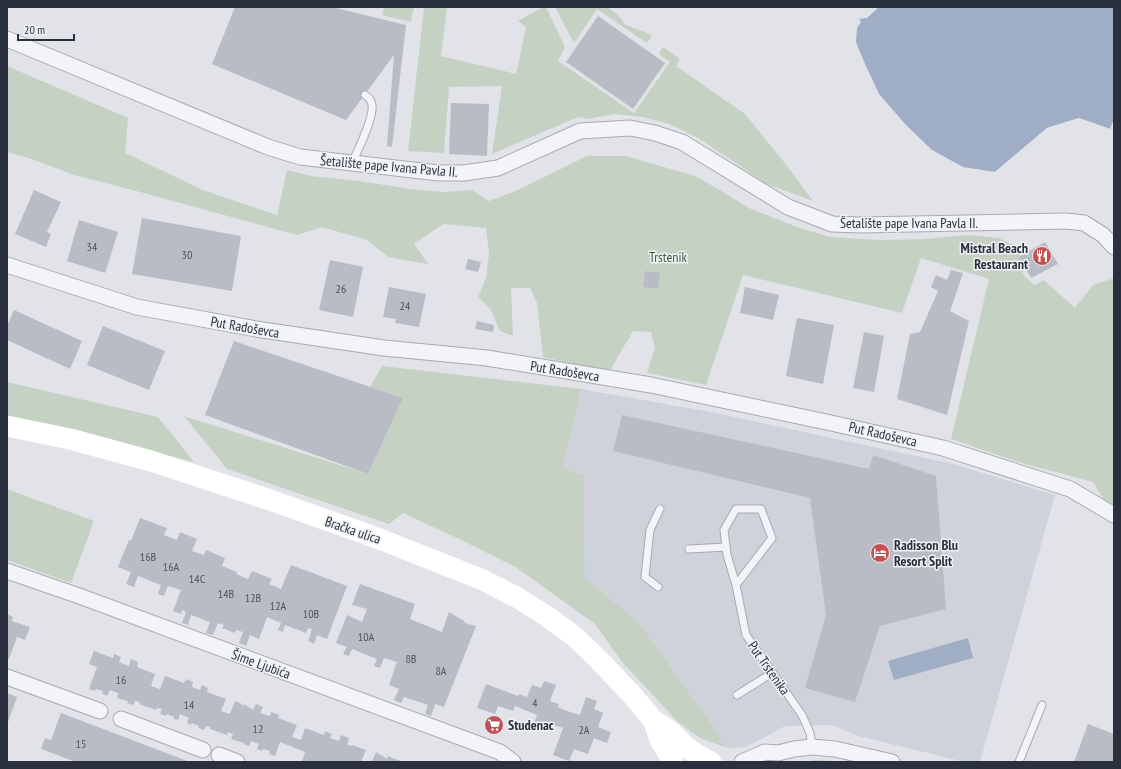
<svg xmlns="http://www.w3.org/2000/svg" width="1121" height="769" font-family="'PT Sans Narrow',sans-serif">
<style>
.built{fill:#cfd2da}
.green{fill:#c5d2c3}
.water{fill:#9fadc5}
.pier{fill:#e1e3e8}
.building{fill:#b9bcc5}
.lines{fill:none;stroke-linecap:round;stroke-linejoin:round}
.lane-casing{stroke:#a7aab2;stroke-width:9}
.street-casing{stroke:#a7aab2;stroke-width:17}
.lane{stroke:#f3f4f7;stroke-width:7}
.street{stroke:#f3f4f7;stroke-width:15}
.secondary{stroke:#fff;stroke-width:21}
.labels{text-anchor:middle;stroke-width:3;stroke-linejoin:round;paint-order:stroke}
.number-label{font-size:12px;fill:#4e5360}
.street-label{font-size:14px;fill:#2b303f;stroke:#f0f2f6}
.poi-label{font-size:14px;font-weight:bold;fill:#2b303f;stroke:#f0f2f6;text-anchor:start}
.park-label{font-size:14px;fill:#3c5939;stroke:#f0f2f6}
</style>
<rect width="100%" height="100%" fill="#e1e3e8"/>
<polygon class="built" points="581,389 711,412 953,464 1055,495 980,762 965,762 858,736 832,725 785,726 746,747 736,748 724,747 716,730 640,624 585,577 584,475 563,468"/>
<g class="green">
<polygon points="384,7 414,7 411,22 382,15"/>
<polygon points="424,7 447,7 441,56 516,74 526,27 518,21 543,7 546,7 565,47 558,61 634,113 670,62 659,54 663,47 680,59 676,66 745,114 784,162 813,201 767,184 698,138 669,124 643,117 614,114 588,119 578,117 492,154 502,86 449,87 444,153 408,151"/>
<polygon points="555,7 607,7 616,13 626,25 645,32 652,36 647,43 597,9 574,43"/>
<polygon points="7,66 128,118 125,153 203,190 277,215 287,170 311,176 359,181 411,189 445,192 472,190 489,201 518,190 587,156 626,156 695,176 720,190 749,208 797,227 830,237 880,240 923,239 969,235 999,238 1019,248 1023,274 1034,285 1044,280 1075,308 1093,285 1114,278 1114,507 1104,500 1093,482 1018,462 951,439 989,279 921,258 902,313 743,275 706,385 647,373 655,348 651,332 633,331 609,372 543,357 537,303 530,288 511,288 513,336 500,331 491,310 478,297 486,278 489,254 486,228 443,224 414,244 428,264 388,257 367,240 322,227 297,235 140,192 74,175 32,159 7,152"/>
<polygon points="382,366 581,389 563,468 584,475 585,577 640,624 716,730 724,747 700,738 678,722 622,662 595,624 517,568 459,539 403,513 389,524 227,469 184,416 368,474 403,398 370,387"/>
<polygon points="7,382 158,417 194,462 7,416"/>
<polygon points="7,489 94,521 71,583 7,560"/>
<polygon points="816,760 847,762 801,762"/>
</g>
<g class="water">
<polygon points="879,7 1114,7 1114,119 1110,129 1079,118 1047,128 995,172 963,167 932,150 906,125 879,94 865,64 856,42 857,28 861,22 859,19 867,18"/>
<polygon points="968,638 973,658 894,680 888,661"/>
</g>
<polygon class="pier" points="1079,118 1110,129 1109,131 1079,120 1048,130 997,173 995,172 1047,128"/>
<g class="building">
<polygon points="235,7 332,7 406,25 392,147 387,146 394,55 346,120 212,64"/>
<polygon points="598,16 665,63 633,109 566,62"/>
<polygon points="451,103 489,104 487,156 449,154"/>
<polygon points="34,190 61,202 47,232 51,234 46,247 15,234"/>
<polygon points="142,218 241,236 232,291 132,274"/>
<polygon points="79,220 118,232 105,273 67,261"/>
<polygon points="1045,242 1058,264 1031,278 1019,257"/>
<polygon points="468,259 481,262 478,272 465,269"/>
<polygon points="330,260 363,267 353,317 319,310"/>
<polygon points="951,270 963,273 950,311 969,321 947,415 897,399 910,334 920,332 938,291 931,287 936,275 947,280"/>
<polygon points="645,271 660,273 658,289 643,287"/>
<polygon points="389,287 426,294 419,327 395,323 396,319 383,317"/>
<polygon points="745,287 779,295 773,320 740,313"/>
<polygon points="14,310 82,341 70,369 7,340 7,326"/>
<polygon points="797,318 834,325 823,384 786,376"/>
<polygon points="477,321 494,325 493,332 475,329"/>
<polygon points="103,326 165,351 149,390 87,365"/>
<polygon points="864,332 884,336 874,392 853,388"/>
<polygon points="234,341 403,398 368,474 205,415"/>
<polygon points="622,415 869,469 873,455 936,476 946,609 880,626 855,702 805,688 826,615 810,498 613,451"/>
<polygon points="140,518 167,528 164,535 177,540 180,532 197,539 192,551 204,555 206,550 225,558 222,566 237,572 236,574 248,579 252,571 272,579 269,584 281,589 291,565 347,586 327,639 317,635 314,644 308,641 312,629 308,628 306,633 285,625 283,632 278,630 281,623 267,617 259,639 250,635 246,646 239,643 243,632 236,630 235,633 222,628 224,625 218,623 213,635 206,633 210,622 191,615 188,625 182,623 186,612 182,610 181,614 173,611 181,590 168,586 164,596 158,594 161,585 138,576 134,587 126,584 131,572 118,567 129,540 131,541"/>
<polygon points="360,584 415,604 410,619 442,632 449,612 457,617 463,620 465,623 476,626 444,707 435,704 431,716 425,714 428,705 404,697 401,703 394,700 399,689 389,685 397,662 384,658 380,668 374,666 377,659 352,649 349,656 343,654 347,647 336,643 347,615 362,622 367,609 352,605"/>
<polygon points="7,614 13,617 12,621 30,627 25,640 17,637 9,659 7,658"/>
<polygon points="94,651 113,658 114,654 121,657 119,662 129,666 131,659 138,662 137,667 155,674 151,686 160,689 165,676 184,683 186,679 193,682 192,687 200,690 202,685 208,688 207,692 226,699 221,711 230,714 235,701 242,704 241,705 243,706 244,704 253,710 256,704 263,707 260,713 270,716 271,712 279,715 278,718 297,725 292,737 301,740 305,728 324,735 325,731 332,734 330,738 339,741 341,735 349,738 347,745 351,746 352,745 366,750 361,762 302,762 305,752 280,742 275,756 269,754 270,751 263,749 262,751 257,749 259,744 251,741 249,746 244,744 244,743 231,739 233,734 228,732 227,735 210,729 210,727 206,726 204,730 198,728 199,726 192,723 191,725 187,723 189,718 180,714 178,720 174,719 174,717 167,714 166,716 160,714 162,709 157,708 156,710 139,704 140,702 135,701 134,705 127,703 128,701 117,698 118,693 110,690 107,696 102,693 103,691 96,689 95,691 89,689 97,667 89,664"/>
<polygon points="544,681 556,685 550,701 559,704 558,707 564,710 580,715 586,697 597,701 594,709 603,713 598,727 611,732 607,743 594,738 588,754 574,749 569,761 553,755 563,728 542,721 541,725 534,723 537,715 515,706 513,711 498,706 495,714 477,708 486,684 518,696 519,694 527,697 532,685 541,688"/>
<polygon points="7,693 17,697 7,725"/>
<polygon points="61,713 190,762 76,762 41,749 45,738 51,740"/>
<polygon points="1088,724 1114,734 1114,762 1074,762"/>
<polygon points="376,752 387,759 388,756 403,762 372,762"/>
</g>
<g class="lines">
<g class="lane-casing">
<g id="lane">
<path d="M 352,163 C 358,150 374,118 372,105 C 372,100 368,97 365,95"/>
<polyline points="689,549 726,547"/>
<polyline points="736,585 772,538 761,509 736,509 724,530 727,555 736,585 746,635 802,715 810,733 812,747"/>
<polyline points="658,587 645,577 650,530 660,509"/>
<polyline points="737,695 772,673"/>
<polyline points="1019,762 1042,705"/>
</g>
</g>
<g class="street-casing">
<g id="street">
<polyline points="7,39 268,147 300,157 439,173 464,173 498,168 580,131 630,128 655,133 682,142 788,207 832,224 860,225 1066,221 1084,223 1103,235 1114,247"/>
<polyline points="7,265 137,307 256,329 384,348 487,358 651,385 831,423 943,448 1070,489 1114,515"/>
<polyline points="7,571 82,597 500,752 513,762"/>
<polyline points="7,677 100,711"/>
<polyline points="121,719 203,750"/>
<polyline points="219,755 237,762"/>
<polyline points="742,762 765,752 778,753 794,749 812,747 835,749 892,762"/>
</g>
</g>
<use href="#lane" class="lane"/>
<use href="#street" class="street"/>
<g class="secondary">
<polyline points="7,426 70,439 151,461 264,498 372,536 483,580 518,598 548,617 575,637 598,659 633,696 653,720 670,731 685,746 696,754 711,762"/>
<polyline points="654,722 660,740 673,762"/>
</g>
</g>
<defs>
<g id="restaurant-disc" transform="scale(1)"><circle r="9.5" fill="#c25155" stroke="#f0f2f6"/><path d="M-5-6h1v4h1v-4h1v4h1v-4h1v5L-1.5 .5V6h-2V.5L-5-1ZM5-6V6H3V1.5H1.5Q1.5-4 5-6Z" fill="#fff"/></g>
<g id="hotel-disc" transform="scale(1)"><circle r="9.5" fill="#c25155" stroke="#f0f2f6"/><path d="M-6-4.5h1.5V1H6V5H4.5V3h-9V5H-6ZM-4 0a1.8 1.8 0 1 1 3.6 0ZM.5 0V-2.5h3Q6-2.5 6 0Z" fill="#fff"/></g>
<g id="supermarket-disc" transform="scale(1)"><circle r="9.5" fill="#c25155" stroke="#f0f2f6"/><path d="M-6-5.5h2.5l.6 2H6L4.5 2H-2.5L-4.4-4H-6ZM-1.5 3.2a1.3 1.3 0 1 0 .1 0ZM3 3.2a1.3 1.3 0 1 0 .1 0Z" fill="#fff"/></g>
</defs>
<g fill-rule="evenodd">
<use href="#restaurant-disc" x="1042" y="256"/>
<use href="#hotel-disc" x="880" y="553"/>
<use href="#supermarket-disc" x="494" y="725"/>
</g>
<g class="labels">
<g class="number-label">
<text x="92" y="251">34</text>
<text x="187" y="259">30</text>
<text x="341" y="293">26</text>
<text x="405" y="310">24</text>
<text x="148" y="561">16B</text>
<text x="171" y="571">16A</text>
<text x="197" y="583">14C</text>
<text x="226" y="598">14B</text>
<text x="253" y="602">12B</text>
<text x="278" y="610">12A</text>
<text x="311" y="618">10B</text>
<text x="366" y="641">10A</text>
<text x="411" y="663">8B</text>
<text x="441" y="675">8A</text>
<text x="121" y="684">16</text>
<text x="535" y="707">4</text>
<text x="189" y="709">14</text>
<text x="258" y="733">12</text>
<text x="584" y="734">2A</text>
<text x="81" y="748">15</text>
</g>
<g class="street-label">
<text transform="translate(389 166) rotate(5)" y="5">Šetalište pape Ivana Pavla II.</text>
<text x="909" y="228">Šetalište pape Ivana Pavla II.</text>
<text transform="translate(245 327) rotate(10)" y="5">Put Radoševca</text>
<text transform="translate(565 371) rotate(9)" y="5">Put Radoševca</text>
<text transform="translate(883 434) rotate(13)" y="5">Put Radoševca</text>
<text transform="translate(353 530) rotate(19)" y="5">Bračka ulica</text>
<text transform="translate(261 664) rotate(20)" y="5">Šime Ljubića</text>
<text transform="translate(769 668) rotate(55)" y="5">Put Trstenika</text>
</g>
<g class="poi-label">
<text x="1028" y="253" text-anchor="end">Mistral Beach<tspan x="1028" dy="16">Restaurant</tspan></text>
<text x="894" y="550">Radisson Blu<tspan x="894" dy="16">Resort Split</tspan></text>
<text x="508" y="730">Studenac</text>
</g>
<g class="park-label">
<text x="668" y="262">Trstenik</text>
</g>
</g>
<rect width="1121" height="769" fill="none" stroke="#2b303f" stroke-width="16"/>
<path d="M18 34v6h56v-6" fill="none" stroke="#2b303f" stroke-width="2"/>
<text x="24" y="34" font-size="12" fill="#2b303f" stroke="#f0f2f6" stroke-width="3" paint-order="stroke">20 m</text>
</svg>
